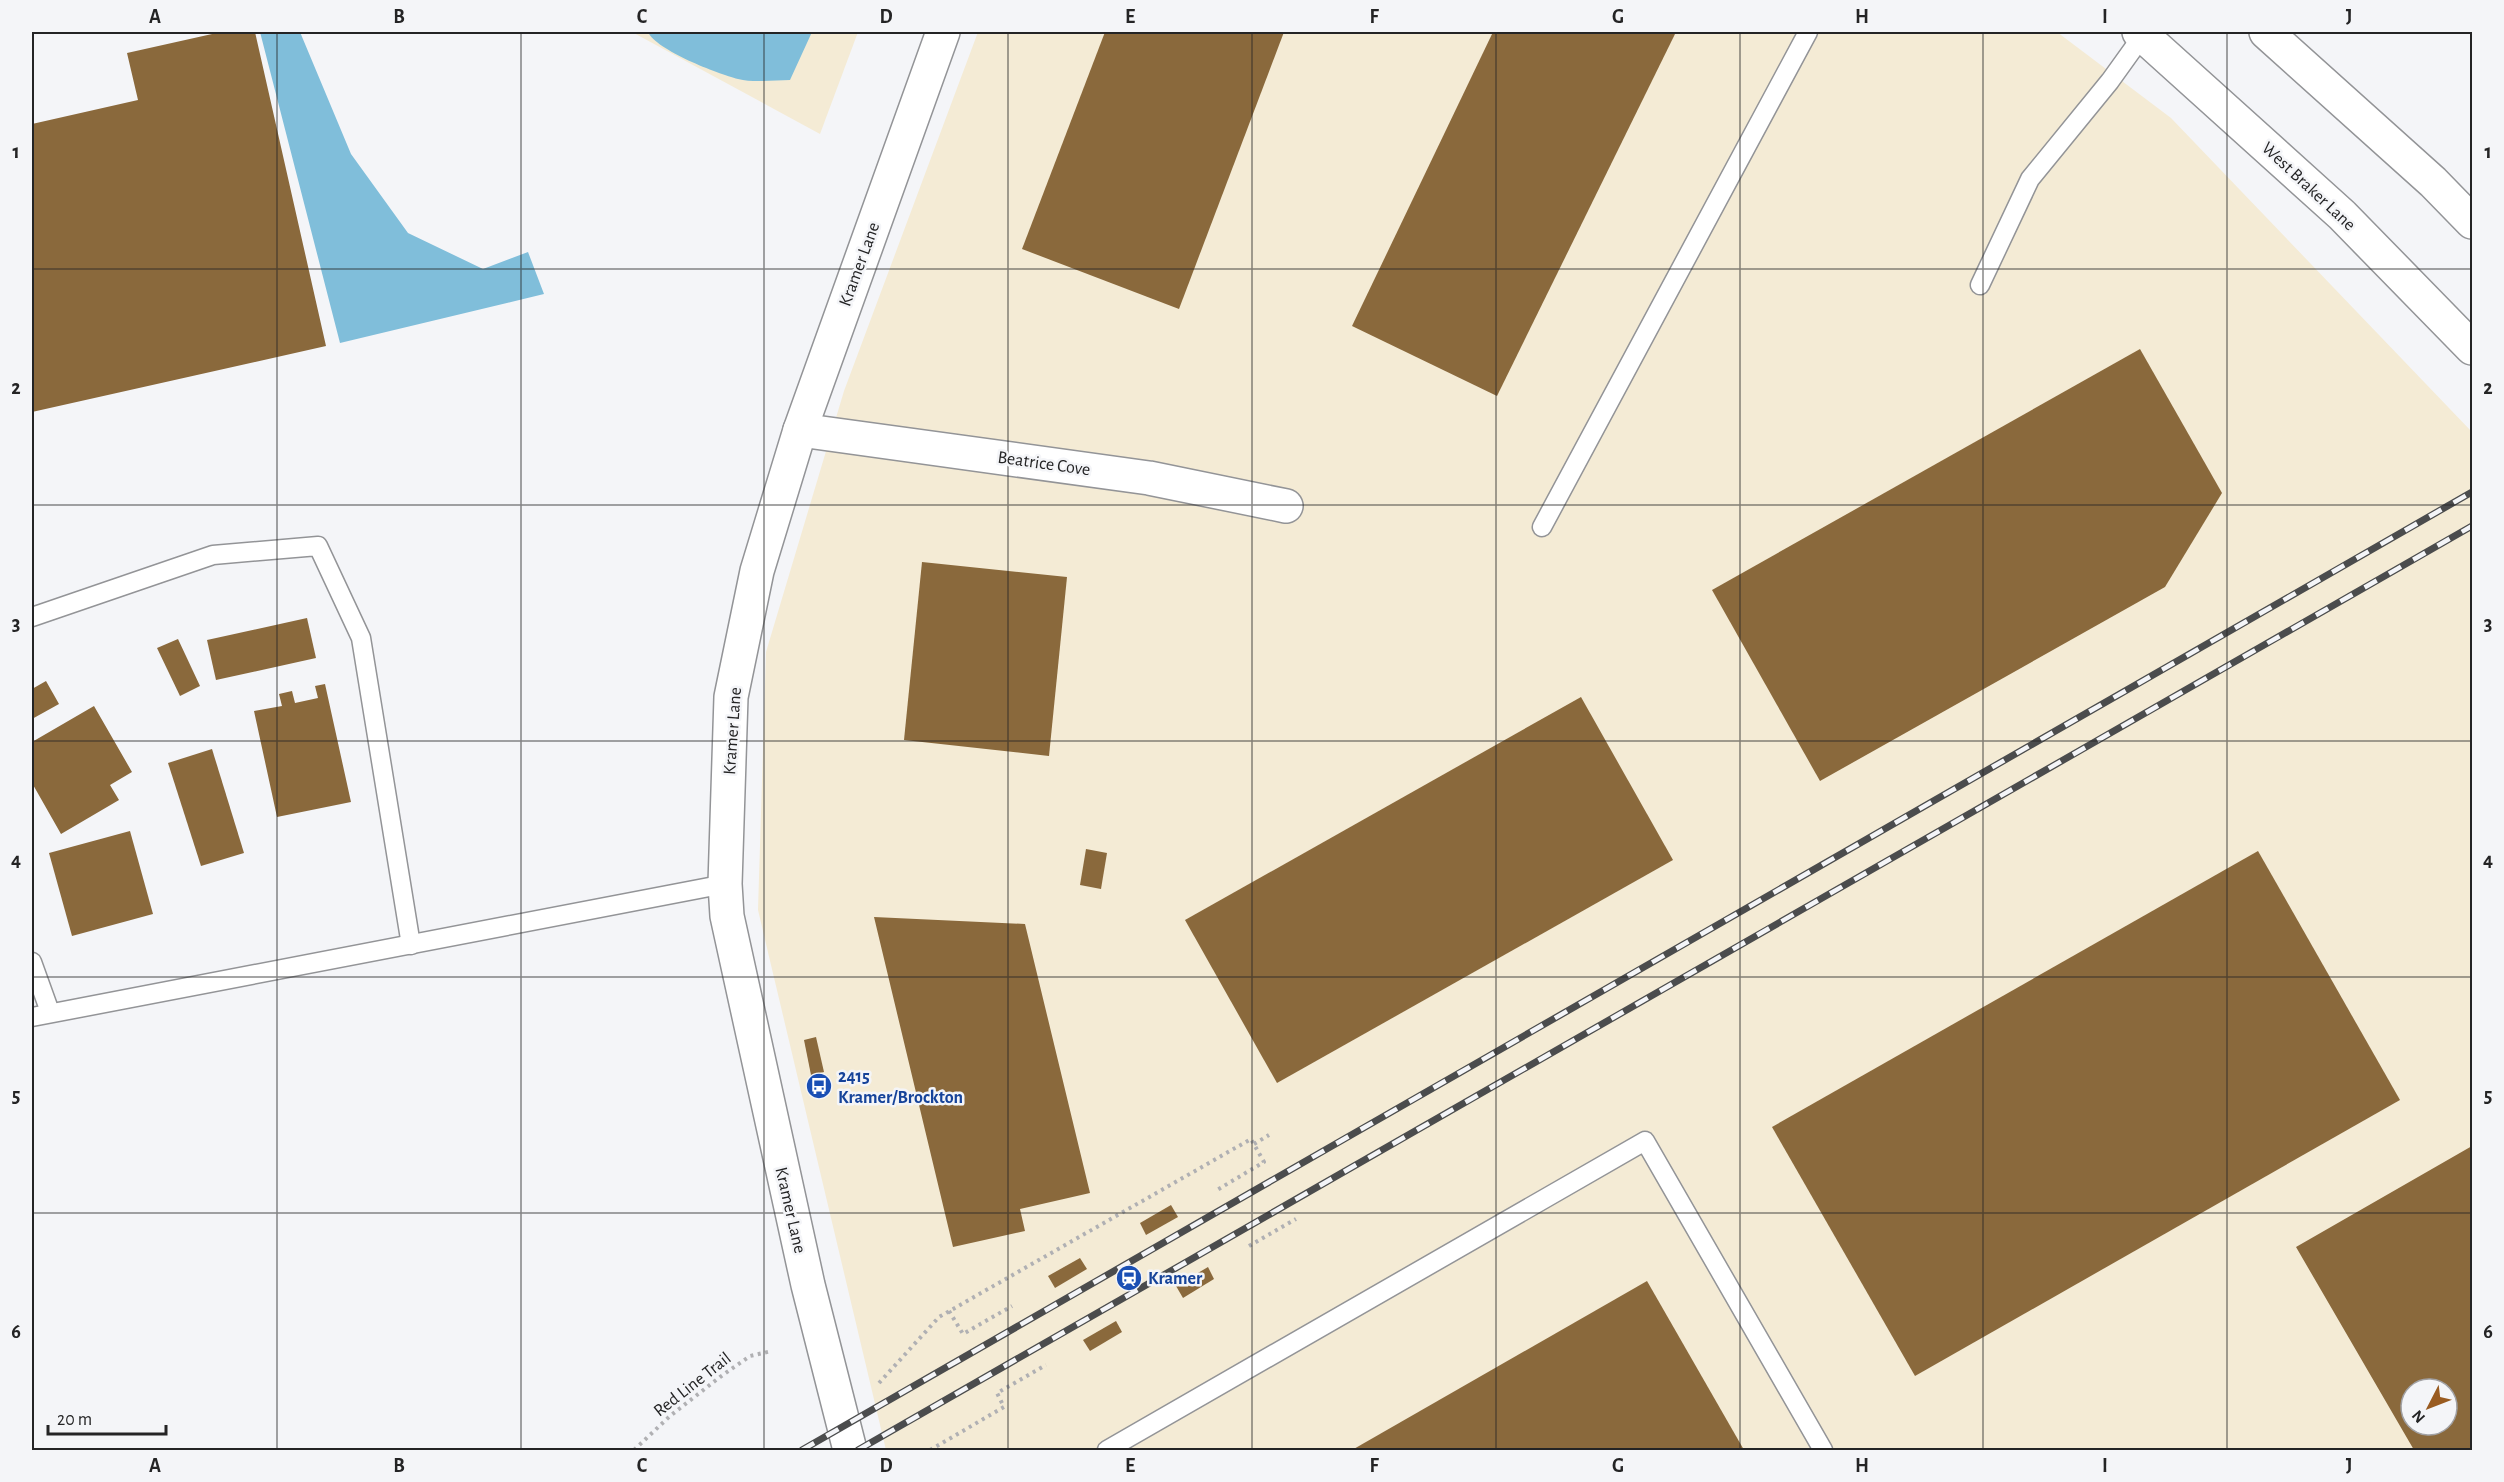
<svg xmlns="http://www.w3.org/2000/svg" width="2504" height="1482" font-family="'Alegreya Sans',sans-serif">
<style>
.commercial{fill:#f4ebd5;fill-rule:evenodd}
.water{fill:#80beda}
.building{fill:#8a693c;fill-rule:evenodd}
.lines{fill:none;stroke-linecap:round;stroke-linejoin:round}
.lane-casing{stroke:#939497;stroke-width:21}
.street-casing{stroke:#939497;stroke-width:36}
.secondary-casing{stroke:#939497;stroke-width:36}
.path{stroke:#b0b0b3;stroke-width:4;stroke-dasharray:3 4.5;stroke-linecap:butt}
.lane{stroke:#fff;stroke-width:18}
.street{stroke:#fff;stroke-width:33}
.secondary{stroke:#fff;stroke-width:33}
.rail-casing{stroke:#4b4c4d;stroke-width:7}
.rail{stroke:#f4f5f8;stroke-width:4.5;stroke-dasharray:14;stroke-linecap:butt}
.grid{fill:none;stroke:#242425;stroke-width:1.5;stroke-opacity:0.55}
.labels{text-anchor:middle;stroke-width:5;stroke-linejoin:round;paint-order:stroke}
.street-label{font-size:18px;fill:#242425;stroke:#f4f5f8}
.transit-label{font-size:18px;font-weight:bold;fill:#164399;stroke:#f4f5f8;text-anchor:start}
.neatline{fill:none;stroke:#242425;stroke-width:2}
.grid-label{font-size:20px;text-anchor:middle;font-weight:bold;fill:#242425}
</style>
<rect width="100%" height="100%" fill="#f4f5f8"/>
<g class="commercial">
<polygon points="632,32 858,32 820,134"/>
<path d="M 978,32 L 2057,32 L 2171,118 L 2472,432 L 2472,1450 L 886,1450 L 758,910 L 766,652 L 844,391 ZM 2411,1389 L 2447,1389 L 2447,1425 L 2411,1425 Z"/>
</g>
<g class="water">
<polygon points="260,32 300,32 351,154 408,233 483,269 528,252 544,294 340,343"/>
<path d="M 648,32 L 812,32 L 790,80 C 774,80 754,83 738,79 C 718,74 656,50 648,32 Z"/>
</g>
<g class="building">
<polygon points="221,32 255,32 326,346 32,412 32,124 138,100 127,53"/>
<polygon points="1105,32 1284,32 1179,309 1022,249"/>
<polygon points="1493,32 1676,32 1497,396 1352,326"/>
<polygon points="2140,349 2222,493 2165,587 1820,781 1712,590"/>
<polygon points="922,562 1067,577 1049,756 904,740"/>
<polygon points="307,618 316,658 216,680 207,640"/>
<polygon points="178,639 200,686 180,696 157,648"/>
<polygon points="46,681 59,704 32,719 32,689"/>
<polygon points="325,684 351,802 277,817 254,711 282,706 279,694 292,691 295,703 318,698 315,686"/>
<polygon points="1581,697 1673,860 1277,1083 1185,920"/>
<polygon points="94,706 132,772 110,785 119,800 61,834 32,783 32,742"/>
<polygon points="212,749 244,853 201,866 168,763"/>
<polygon points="130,831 153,914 72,936 49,853"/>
<polygon points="1086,849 1107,853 1101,889 1080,885"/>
<polygon points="2258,851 2400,1100 1915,1376 1772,1127"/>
<polygon points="874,917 1025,924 1090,1193 1020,1209 1025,1231 953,1247"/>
<polygon points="816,1037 824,1072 811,1075 804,1040"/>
<path d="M 2472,1146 L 2472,1450 L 2414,1450 L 2296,1247 ZM 2411,1389 L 2447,1389 L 2447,1425 L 2411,1425 Z"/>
<polygon points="1171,1205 1178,1217 1146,1235 1140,1223"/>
<polygon points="1080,1258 1087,1269 1055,1288 1048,1276"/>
<polygon points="1208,1267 1214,1279 1183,1298 1176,1286"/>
<polygon points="1647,1281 1744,1450 1352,1450"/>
<polygon points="1116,1321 1122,1332 1090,1351 1083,1340"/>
</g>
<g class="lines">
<g class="lane-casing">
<g id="lane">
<polyline points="1980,285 2030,179 2110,81 2143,35"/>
<polyline points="1542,527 1808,32"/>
<polyline points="32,617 213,555 318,546 361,638 411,945"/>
<polyline points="32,962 50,1012"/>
<polyline points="32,1017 725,884"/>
<polyline points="1107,1450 1645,1141 1823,1450"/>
</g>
</g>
<g class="street-casing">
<polyline id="street" points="800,430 1149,478 1286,506"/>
</g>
<g class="secondary-casing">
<g id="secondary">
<polyline points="2139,32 2342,215 2472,348"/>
<polyline points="2266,32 2433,182 2472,222"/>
<polyline points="850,1450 808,1285 727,916 725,884 731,697 757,571 800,430 943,32"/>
</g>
</g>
<g class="path">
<polyline points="1254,1144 1269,1135"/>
<polyline points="1249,1246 1296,1219"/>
<polyline points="949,1311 963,1334 1012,1306"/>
<polyline points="879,1383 939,1317 1251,1139 1264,1162 1217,1190"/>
<polyline points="634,1450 670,1416 720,1377 750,1356 772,1351"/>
<polyline points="930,1450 1004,1407 997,1393 1046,1365"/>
</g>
<use href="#lane" class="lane"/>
<use href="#street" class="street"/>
<use href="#secondary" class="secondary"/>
<g class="rail-casing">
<g id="rail">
<polyline points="802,1450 2472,492"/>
<polyline points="858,1450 2472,526"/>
</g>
</g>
<use href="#rail" class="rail"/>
</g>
<path class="grid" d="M 277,32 L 277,1450M 521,32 L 521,1450M 764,32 L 764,1450M 1008,32 L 1008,1450M 1252,32 L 1252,1450M 1496,32 L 1496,1450M 1740,32 L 1740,1450M 1983,32 L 1983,1450M 2227,32 L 2227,1450M 32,269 L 2472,269M 32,505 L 2472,505M 32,741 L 2472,741M 32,977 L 2472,977M 32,1213 L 2472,1213"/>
<defs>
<g id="bus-disc" transform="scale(1.35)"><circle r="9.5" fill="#1a4fb4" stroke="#f4f5f8"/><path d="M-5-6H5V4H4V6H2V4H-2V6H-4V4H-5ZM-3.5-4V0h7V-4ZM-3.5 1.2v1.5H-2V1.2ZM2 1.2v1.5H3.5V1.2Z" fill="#fff"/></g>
<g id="station-disc" transform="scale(1.35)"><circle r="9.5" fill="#1a4fb4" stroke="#f4f5f8"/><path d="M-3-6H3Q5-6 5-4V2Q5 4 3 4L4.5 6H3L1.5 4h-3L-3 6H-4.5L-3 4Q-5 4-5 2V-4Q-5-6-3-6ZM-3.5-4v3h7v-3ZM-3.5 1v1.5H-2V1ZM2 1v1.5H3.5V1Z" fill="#fff"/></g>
</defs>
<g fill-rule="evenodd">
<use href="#bus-disc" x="819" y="1086"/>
<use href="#station-disc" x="1129" y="1278"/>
</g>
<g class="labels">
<g class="street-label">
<text transform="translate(2309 186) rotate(43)" y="6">West Braker Lane</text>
<text transform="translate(859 264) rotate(-70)" y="6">Kramer Lane</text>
<text transform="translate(1044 463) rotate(8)" y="6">Beatrice Cove</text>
<text transform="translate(732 731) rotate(-86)" y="6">Kramer Lane</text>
<text transform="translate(791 1210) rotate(77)" y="6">Kramer Lane</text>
<text transform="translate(692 1384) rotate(-38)" y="6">Red Line Trail</text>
</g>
<g class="transit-label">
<text x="838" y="1082">2415<tspan x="838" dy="21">Kramer/Brockton</tspan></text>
<text x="1148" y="1284">Kramer</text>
</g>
</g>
<rect width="2504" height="1482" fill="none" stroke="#f4f5f8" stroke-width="66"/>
<g transform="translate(2429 1407) rotate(228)"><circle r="28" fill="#f4f5f8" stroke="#a1a1a4" stroke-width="1.5"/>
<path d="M0-4.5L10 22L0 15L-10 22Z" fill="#995b20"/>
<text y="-9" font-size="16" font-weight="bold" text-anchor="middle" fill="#242425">N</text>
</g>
<path d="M48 1425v9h118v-9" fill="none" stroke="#242425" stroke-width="3"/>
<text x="57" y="1425" font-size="18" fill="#242425" stroke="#f4f5f8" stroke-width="4.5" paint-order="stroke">20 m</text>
<rect x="33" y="33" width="2438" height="1416" class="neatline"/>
<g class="grid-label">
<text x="155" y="23">A</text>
<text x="399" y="23">B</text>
<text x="642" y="23">C</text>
<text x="886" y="23">D</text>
<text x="1130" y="23">E</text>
<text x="1374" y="23">F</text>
<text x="1618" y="23">G</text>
<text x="1862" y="23">H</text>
<text x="2105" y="23">I</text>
<text x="2349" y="23">J</text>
<text x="16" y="158">1</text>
<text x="2488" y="158">1</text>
<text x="16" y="394">2</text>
<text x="2488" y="394">2</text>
<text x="16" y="630">3</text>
<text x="2488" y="630">3</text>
<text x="16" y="866">4</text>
<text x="2488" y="866">4</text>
<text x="16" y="1102">5</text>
<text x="2488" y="1102">5</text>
<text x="16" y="1338">6</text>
<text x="2488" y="1338">6</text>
<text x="155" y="1472">A</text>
<text x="399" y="1472">B</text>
<text x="642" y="1472">C</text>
<text x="886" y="1472">D</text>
<text x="1130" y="1472">E</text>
<text x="1374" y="1472">F</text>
<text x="1618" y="1472">G</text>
<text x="1862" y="1472">H</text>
<text x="2105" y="1472">I</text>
<text x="2349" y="1472">J</text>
</g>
</svg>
